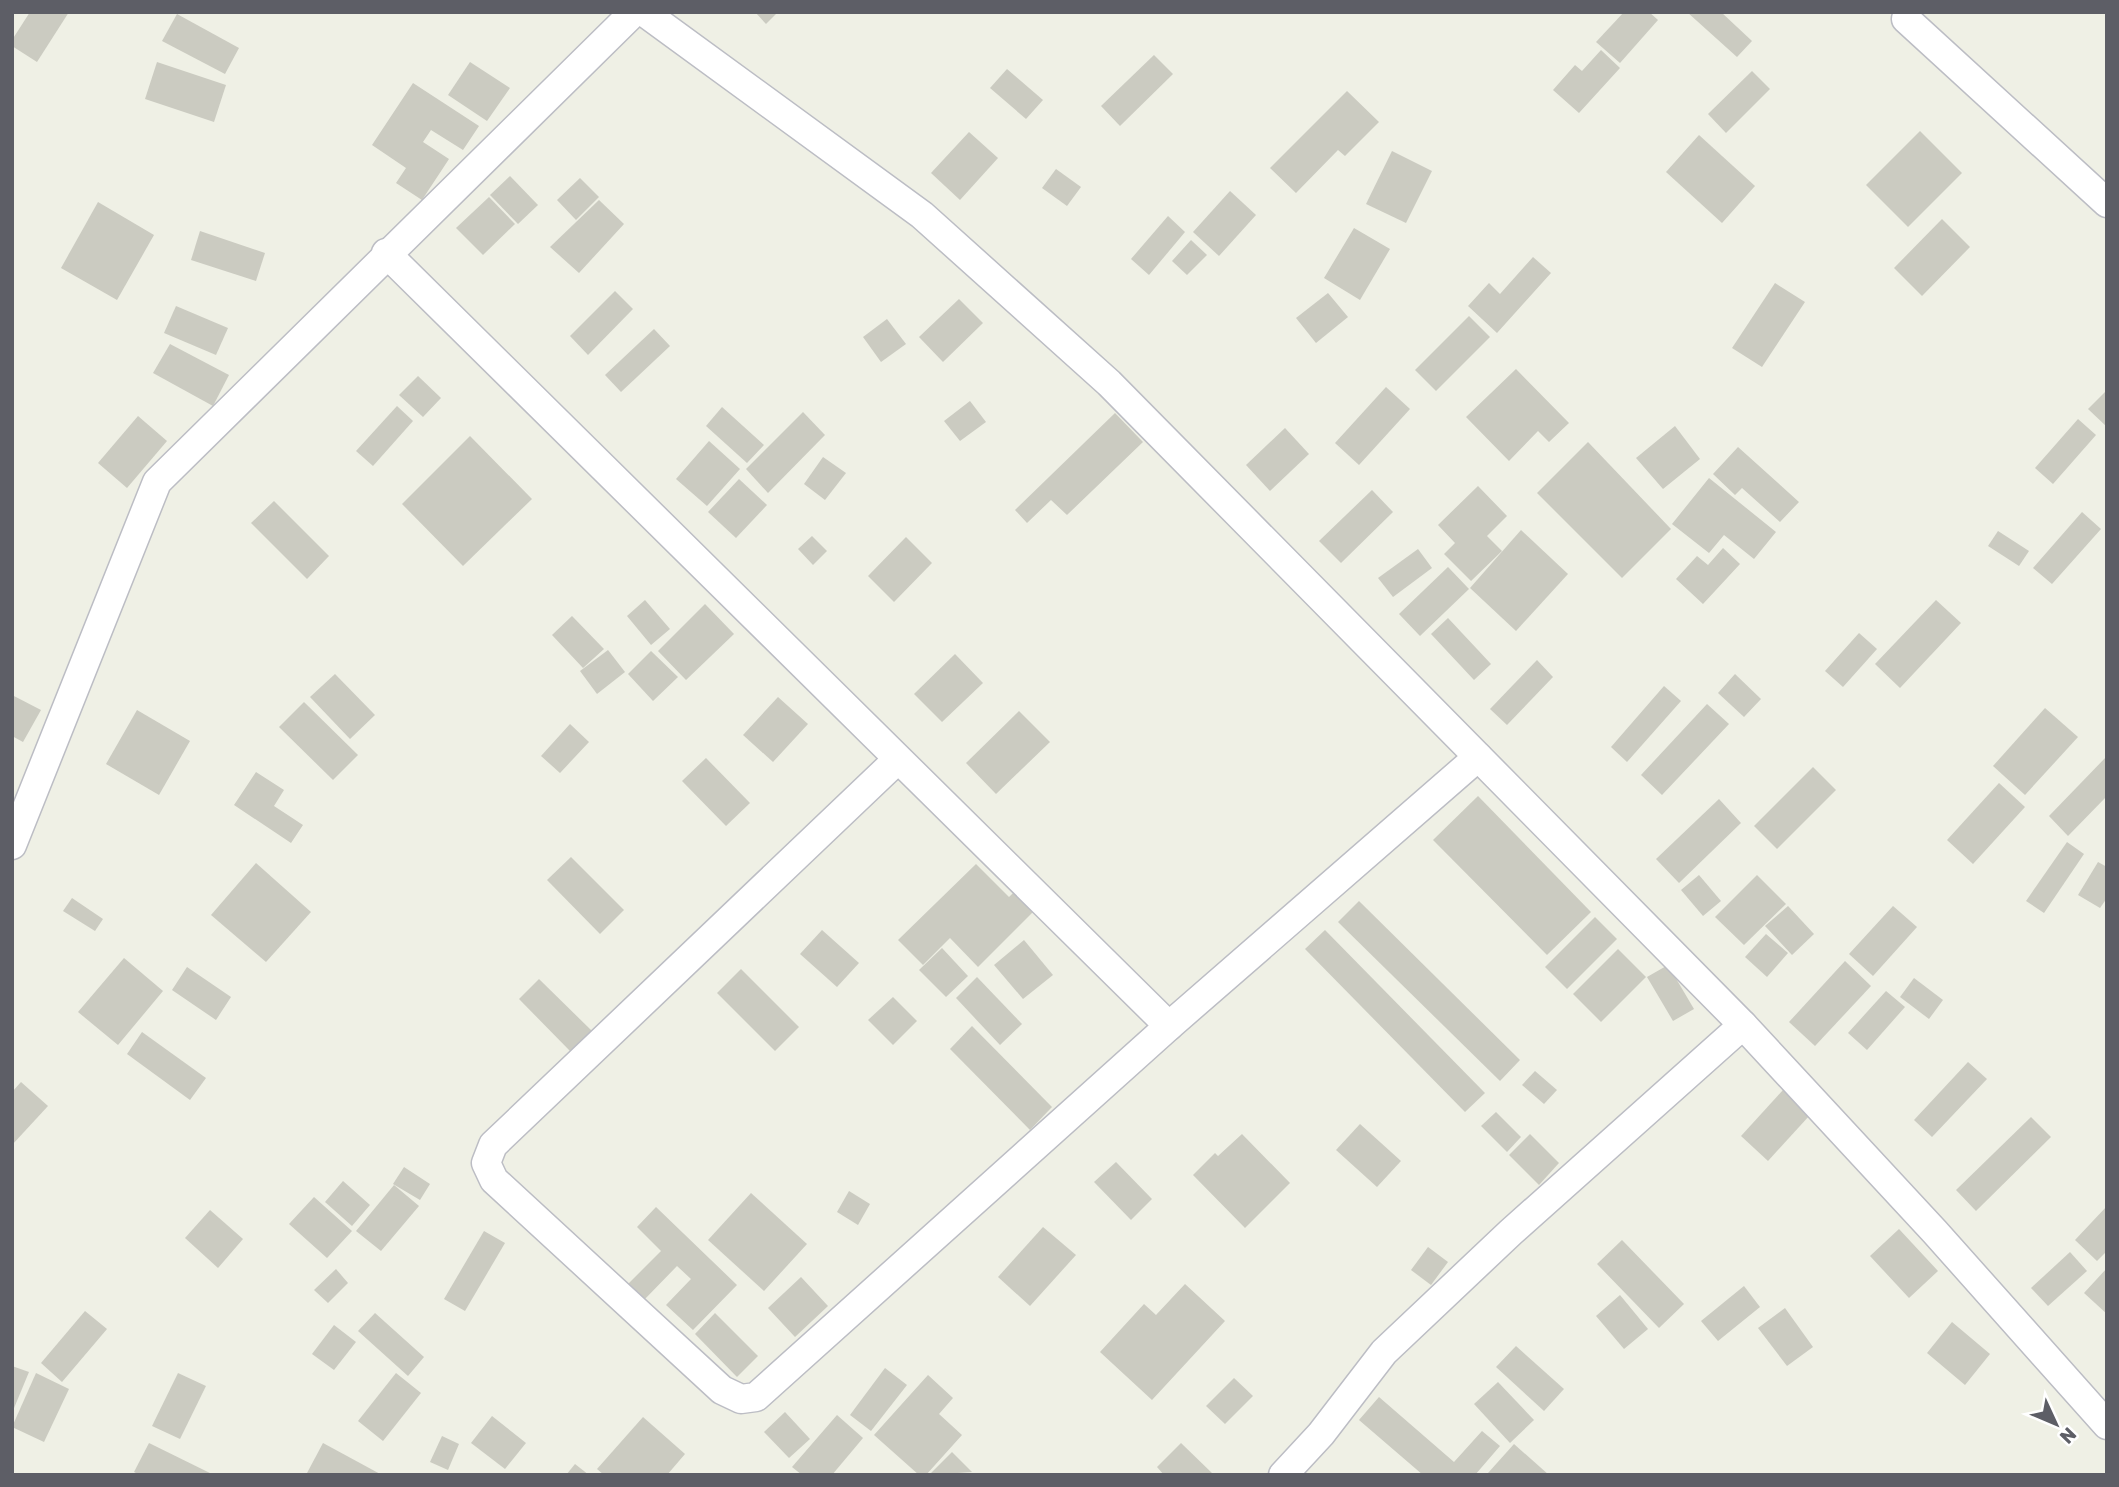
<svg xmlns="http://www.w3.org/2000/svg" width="2119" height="1487" font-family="Rubik,sans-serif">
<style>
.building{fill:#cbcbc1}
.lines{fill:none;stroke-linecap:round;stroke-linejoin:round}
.street-casing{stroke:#bcbdc4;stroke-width:31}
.street{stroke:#fff;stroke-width:28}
</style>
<rect width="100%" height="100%" fill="#eff0e5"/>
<g class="building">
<polygon points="30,12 69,12 37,62 12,46 12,40"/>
<polygon points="755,12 778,12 766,24"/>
<polygon points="1624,12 1649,12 1658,20 1620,63 1596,42"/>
<polygon points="1687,12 1721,12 1752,41 1737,57"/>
<polygon points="177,14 239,48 225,74 162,41"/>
<polygon points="1601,50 1620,68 1579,113 1553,90 1575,65 1582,71"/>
<polygon points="1154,55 1173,74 1120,126 1101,106"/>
<polygon points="157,62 226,85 214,122 145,99"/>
<polygon points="470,62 510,88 487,121 448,95"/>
<polygon points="1007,69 1043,100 1026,119 990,88"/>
<polygon points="1752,71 1770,89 1726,133 1708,114"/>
<polygon points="413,83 479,126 463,150 431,130 423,142 449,159 422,200 396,183 406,168 372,145"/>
<polygon points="1347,91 1379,122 1345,156 1338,150 1296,193 1270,168"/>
<polygon points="1920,131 1962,173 1908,227 1866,185"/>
<polygon points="969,132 998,158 960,200 931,173"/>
<polygon points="1699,135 1755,186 1722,223 1666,172"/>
<polygon points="1392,151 1432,171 1406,223 1366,204"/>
<polygon points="1056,169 1081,187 1067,206 1042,188"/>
<polygon points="510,176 538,205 518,224 490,195"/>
<polygon points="580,178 599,197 576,220 557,200"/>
<polygon points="1230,191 1256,215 1219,256 1193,232"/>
<polygon points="489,197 515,224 483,255 456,228"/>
<polygon points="599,200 624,224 579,273 550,247"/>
<polygon points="98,202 154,235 117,300 61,268"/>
<polygon points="1168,216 1185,232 1149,275 1131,259"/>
<polygon points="1942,219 1970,247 1922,296 1894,268"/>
<polygon points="1354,228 1390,249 1360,300 1324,278"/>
<polygon points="200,231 265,253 256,281 191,260"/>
<polygon points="1191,240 1207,255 1187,275 1172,261"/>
<polygon points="1533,257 1551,273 1497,333 1468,306 1489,283 1500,294"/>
<polygon points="1775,283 1805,302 1762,367 1732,348"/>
<polygon points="615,291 633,309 588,355 570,336"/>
<polygon points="1328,293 1348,317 1316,343 1296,318"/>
<polygon points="959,299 983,323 943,362 919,337"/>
<polygon points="176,306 228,328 216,355 164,333"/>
<polygon points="1469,316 1490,337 1436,391 1415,370"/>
<polygon points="887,319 906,344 881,362 863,337"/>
<polygon points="654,329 670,346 621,392 605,375"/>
<polygon points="170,344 229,375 213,406 153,373"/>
<polygon points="1516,369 1569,423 1549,442 1538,431 1509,461 1466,417"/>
<polygon points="418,376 441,398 423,417 399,395"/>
<polygon points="1386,387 1410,409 1359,465 1335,443"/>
<polygon points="2107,390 2107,427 2088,409"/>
<polygon points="970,401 986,422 960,441 944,421"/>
<polygon points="397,406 413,421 373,466 356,451"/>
<polygon points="722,407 764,445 747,463 706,426"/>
<polygon points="803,412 825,435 768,493 746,469"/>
<polygon points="1115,413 1143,442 1067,515 1051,500 1027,523 1015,510"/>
<polygon points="138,416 167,441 127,488 98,463"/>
<polygon points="2078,419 2096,435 2053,484 2035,468"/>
<polygon points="1675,426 1700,459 1663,489 1636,458"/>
<polygon points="1285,428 1309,454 1270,491 1246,465"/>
<polygon points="470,436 532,499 463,566 402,504"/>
<polygon points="709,441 740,469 707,506 676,479"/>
<polygon points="1588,442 1671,529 1622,578 1537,493"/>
<polygon points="1738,447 1799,502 1780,522 1742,488 1735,495 1713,474"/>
<polygon points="823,457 846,473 825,500 804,484"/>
<polygon points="1709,478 1776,532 1754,559 1724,535 1709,553 1672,524"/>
<polygon points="739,479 767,505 736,538 708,512"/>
<polygon points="1478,486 1507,516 1487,536 1502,551 1471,581 1444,554 1455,543 1438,525"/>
<polygon points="1372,490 1393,512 1341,563 1319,541"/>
<polygon points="274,501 329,556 307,579 251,523"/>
<polygon points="2082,512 2101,529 2052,584 2033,568"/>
<polygon points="1521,530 1568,574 1516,631 1470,588"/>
<polygon points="1998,531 2029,551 2019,566 1988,546"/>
<polygon points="812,536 827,551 813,565 798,549"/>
<polygon points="906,537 932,563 894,602 868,576"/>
<polygon points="1723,548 1740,564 1703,604 1676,579 1697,556 1708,565"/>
<polygon points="1418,549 1432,568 1393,597 1378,578"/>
<polygon points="1448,567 1469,589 1420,636 1399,614"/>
<polygon points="645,600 670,629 651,645 627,616"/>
<polygon points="1936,600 1961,623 1900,688 1875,664"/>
<polygon points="705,604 734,634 686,680 658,651"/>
<polygon points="572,616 604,649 583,668 552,635"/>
<polygon points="1448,618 1491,664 1474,680 1431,634"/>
<polygon points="1859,633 1877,649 1843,687 1825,671"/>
<polygon points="608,650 625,672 597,694 580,671"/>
<polygon points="651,651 678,677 653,701 628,674"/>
<polygon points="955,654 983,683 942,722 914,694"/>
<polygon points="1537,660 1553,677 1507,725 1490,709"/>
<polygon points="335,674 375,715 350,739 310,697"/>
<polygon points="1735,674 1761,699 1744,717 1718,693"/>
<polygon points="1664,686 1681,701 1627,762 1611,747"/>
<polygon points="12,695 41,710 23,742 12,736"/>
<polygon points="778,697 808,724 773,762 743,735"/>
<polygon points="304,702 358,755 333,780 279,727"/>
<polygon points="1707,704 1729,724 1662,795 1641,775"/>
<polygon points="2045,708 2078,737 2025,795 1993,766"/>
<polygon points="137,710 190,741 159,795 106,764"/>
<polygon points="1019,711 1050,742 996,794 966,763"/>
<polygon points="570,724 589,742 560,773 541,756"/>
<polygon points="2107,756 2107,796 2068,836 2049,816"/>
<polygon points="706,758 750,803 726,826 682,781"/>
<polygon points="1813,767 1836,790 1777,849 1754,826"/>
<polygon points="256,772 284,790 274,806 303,825 291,843 234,805"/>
<polygon points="1999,783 2025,807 1973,864 1947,840"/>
<polygon points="1478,796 1591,912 1547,955 1433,840"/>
<polygon points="1719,799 1741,823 1679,883 1656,859"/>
<polygon points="2067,842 2084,854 2044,913 2026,901"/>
<polygon points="571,857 624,910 600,934 547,880"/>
<polygon points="2098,862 2107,867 2107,898 2100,908 2078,895"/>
<polygon points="256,863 311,912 266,962 211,915"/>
<polygon points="976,864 1009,897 1014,892 1033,912 978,967 950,938 923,965 898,940"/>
<polygon points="1699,875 1721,901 1703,916 1681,890"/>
<polygon points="1757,875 1786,904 1744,945 1715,917"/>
<polygon points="72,898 103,919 95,931 63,911"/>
<polygon points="1359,901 1520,1060 1500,1081 1338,922"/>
<polygon points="1788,906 1814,934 1792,955 1765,926"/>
<polygon points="1893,906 1917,927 1873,976 1849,954"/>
<polygon points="1595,917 1617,939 1567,989 1545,967"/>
<polygon points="822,930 859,963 837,987 800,954"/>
<polygon points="1325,930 1485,1093 1465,1112 1305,949"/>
<polygon points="1766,934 1788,953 1767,977 1745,957"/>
<polygon points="1024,940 1053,975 1023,999 994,965"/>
<polygon points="942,948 968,976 946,997 919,970"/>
<polygon points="1618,949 1646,977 1601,1022 1573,994"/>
<polygon points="124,958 163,991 118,1045 78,1012"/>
<polygon points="1845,961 1871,986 1815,1046 1789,1022"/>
<polygon points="1668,965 1694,1009 1673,1021 1647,977"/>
<polygon points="187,967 231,997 216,1020 172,990"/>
<polygon points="741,969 799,1027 775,1051 717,993"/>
<polygon points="977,977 1022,1024 1000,1045 956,998"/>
<polygon points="1914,978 1943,1000 1929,1019 1900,997"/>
<polygon points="539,979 592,1031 571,1052 519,999"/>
<polygon points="1886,991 1905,1007 1867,1050 1848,1033"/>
<polygon points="893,997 917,1021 893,1045 868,1020"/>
<polygon points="972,1026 1052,1107 1030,1130 950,1049"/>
<polygon points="142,1032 206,1078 190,1100 127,1054"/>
<polygon points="1968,1062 1987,1079 1932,1137 1914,1120"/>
<polygon points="1535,1071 1557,1090 1544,1104 1522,1085"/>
<polygon points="21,1082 48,1106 12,1145 12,1092"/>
<polygon points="1783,1090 1810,1115 1768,1161 1741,1136"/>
<polygon points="1496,1112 1521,1137 1507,1152 1481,1126"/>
<polygon points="2031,1117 2051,1137 1976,1211 1956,1190"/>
<polygon points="1360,1124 1401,1161 1377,1187 1336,1150"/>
<polygon points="1242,1134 1290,1183 1245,1228 1193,1175 1215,1153 1218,1156"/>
<polygon points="1530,1134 1559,1163 1539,1185 1509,1155"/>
<polygon points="1116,1162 1152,1199 1131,1220 1094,1182"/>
<polygon points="404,1167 430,1184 420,1200 393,1184"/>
<polygon points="343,1181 370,1205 352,1226 325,1202"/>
<polygon points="394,1185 419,1206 381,1251 356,1231"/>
<polygon points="849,1191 870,1204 858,1225 837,1212"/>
<polygon points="751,1193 807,1244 764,1291 708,1240"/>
<polygon points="314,1197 352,1231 327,1258 289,1224"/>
<polygon points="2107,1206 2107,1251 2097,1261 2075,1240"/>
<polygon points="656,1207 737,1285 693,1330 666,1305 691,1279 677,1266 644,1300 628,1284 661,1251 637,1227"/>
<polygon points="210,1210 243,1239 218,1268 185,1238"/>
<polygon points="1043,1227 1076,1255 1030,1306 998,1277"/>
<polygon points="1899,1229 1938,1271 1909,1298 1870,1256"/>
<polygon points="484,1231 505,1243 465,1311 444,1299"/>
<polygon points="1622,1240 1684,1304 1659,1328 1597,1264"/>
<polygon points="1428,1247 1448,1262 1431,1285 1411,1270"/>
<polygon points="2070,1252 2087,1271 2048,1306 2031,1288"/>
<polygon points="2107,1268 2107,1314 2084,1293"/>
<polygon points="336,1269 348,1283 328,1303 314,1290"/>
<polygon points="801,1277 828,1306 795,1337 768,1308"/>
<polygon points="1185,1284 1225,1321 1152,1400 1100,1352 1144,1304 1156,1315"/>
<polygon points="1744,1286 1760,1307 1718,1341 1701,1321"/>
<polygon points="1620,1295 1648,1329 1624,1349 1596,1316"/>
<polygon points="1785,1308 1813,1347 1787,1366 1758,1328"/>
<polygon points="85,1311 107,1329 62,1382 41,1363"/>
<polygon points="375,1313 424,1357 408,1376 358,1331"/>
<polygon points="715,1313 758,1356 737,1377 695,1334"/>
<polygon points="1952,1322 1990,1354 1965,1385 1927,1353"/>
<polygon points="334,1325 356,1342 334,1370 312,1354"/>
<polygon points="1516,1346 1564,1389 1544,1411 1496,1367"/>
<polygon points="12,1366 29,1372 12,1413"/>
<polygon points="885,1368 907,1385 871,1431 850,1415"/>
<polygon points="36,1373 69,1389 44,1442 12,1427"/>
<polygon points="178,1373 206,1386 180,1439 152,1426"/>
<polygon points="396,1373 421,1393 383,1441 358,1421"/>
<polygon points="928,1375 953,1398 939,1414 962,1435 926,1475 919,1475 874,1435"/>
<polygon points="1234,1378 1253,1396 1225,1424 1206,1406"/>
<polygon points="1498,1382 1534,1420 1510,1443 1474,1404"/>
<polygon points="1379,1397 1454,1462 1482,1431 1500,1446 1475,1475 1423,1475 1359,1420"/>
<polygon points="785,1412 810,1439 789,1458 764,1432"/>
<polygon points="837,1415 863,1438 832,1475 802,1475 792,1467"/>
<polygon points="492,1416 526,1443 505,1469 471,1443"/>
<polygon points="643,1417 685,1454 667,1475 604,1475 597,1469"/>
<polygon points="442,1436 459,1444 448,1470 430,1462"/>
<polygon points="149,1443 214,1475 140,1475 134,1472"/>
<polygon points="323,1443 382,1475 310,1475 307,1473"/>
<polygon points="1181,1443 1214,1475 1164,1475 1157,1467"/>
<polygon points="1514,1444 1549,1475 1488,1473"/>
<polygon points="952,1452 972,1472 929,1475"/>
<polygon points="575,1464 589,1475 566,1475"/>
</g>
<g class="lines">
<g class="street-casing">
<g id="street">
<polyline points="644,12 922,215 1109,383 1743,1025 1935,1232 2107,1425"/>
<polyline points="1906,19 2107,203"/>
<polyline points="386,253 1169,1026"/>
<polyline points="897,760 493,1145 486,1163 494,1180 722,1390 741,1399 756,1397 1169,1026 1478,757"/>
<polyline points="12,845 157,482 634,12"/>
<polyline points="1283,1475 1321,1434 1384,1352 1511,1232 1743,1025"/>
</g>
</g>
<use href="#street" class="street"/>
</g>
<rect width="2119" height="1487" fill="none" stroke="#5d5e66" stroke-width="28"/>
<g transform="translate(2056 1424) rotate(134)" stroke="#ffffff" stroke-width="5" paint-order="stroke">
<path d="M0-5L12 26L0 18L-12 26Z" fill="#5d5e66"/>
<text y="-10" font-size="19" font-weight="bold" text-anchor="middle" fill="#5d5e66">N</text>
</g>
</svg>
